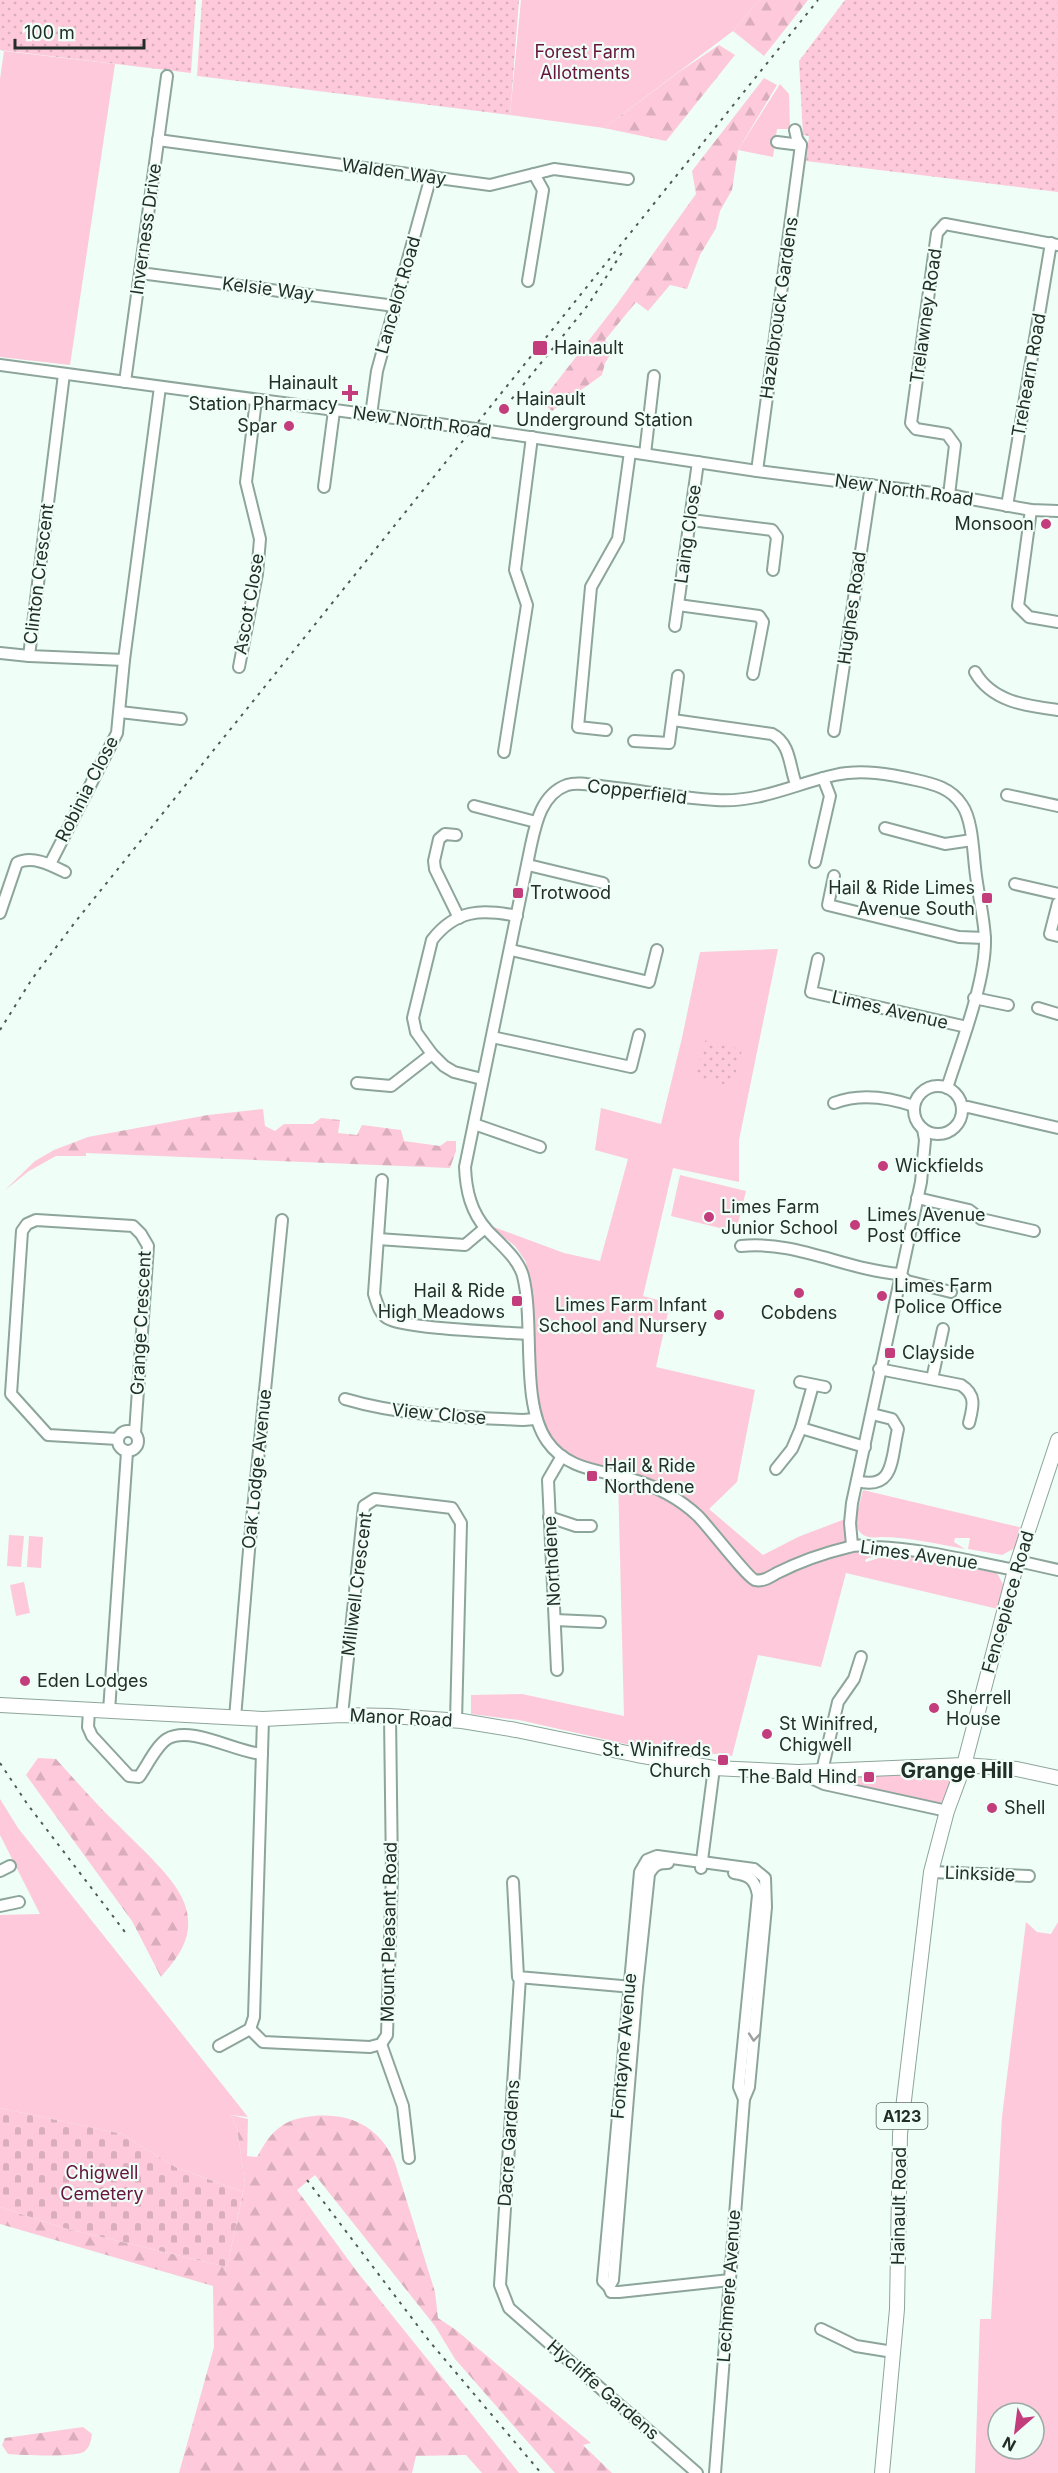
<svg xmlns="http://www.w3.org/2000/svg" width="1058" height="2473" font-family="Inter,sans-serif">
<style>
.green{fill:#fdc9db;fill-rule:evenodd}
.forest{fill:url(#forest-firs)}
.cemetery{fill:url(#cemetery-stones)}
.park{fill:url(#park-dots)}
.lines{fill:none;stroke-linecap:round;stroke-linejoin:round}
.minor-casing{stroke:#8da59a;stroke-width:14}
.major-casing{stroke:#8da59a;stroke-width:16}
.minor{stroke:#fff;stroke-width:10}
.major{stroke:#fff;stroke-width:14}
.rail{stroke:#505b56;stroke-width:2;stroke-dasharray:3 6;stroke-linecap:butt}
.oneway{stroke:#9ca09f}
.poi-dot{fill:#c33c7b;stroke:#effef7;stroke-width:2}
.labels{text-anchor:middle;stroke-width:4.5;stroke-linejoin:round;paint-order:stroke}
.shield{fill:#effef7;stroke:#606c67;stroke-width:1.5}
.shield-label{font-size:16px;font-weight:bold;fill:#232d29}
.park-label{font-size:18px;fill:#66153d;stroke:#effef7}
.street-label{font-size:18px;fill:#232d29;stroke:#effef7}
.poi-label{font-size:18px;fill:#232d29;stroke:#effef7;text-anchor:start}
.quarter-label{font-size:21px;font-weight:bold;fill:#232d29;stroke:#effef7}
</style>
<defs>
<pattern id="forest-firs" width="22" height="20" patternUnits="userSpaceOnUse" patternTransform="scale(1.5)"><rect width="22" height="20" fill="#fdc9db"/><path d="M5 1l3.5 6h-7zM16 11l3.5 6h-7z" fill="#d9adbc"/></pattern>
<pattern id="cemetery-stones" width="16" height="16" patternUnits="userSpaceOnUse" patternTransform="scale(1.5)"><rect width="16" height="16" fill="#fdc9db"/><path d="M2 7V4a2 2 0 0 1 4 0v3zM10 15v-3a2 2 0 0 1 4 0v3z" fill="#d9adbc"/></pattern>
<pattern id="park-dots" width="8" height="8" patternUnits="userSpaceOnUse" patternTransform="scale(1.5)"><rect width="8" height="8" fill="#fdc9db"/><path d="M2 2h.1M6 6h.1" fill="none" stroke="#d9adbc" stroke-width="1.8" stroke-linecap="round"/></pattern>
</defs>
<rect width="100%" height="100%" fill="#effef7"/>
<g class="green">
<polygon points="521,0 759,0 733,31 604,128 510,115"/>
<polygon points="4,51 115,64 70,365 0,357 0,79"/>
<polygon points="780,84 789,94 790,129 777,129 773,157 738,150"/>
<polygon points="778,949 739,1140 739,1182 673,1168 643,1296 670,1303 656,1367 755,1390 737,1482 709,1509 763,1555 798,1537 845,1519 861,1552 896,1552 868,1558 865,1560 866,1562 879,1558 907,1556 997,1573 1004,1586 998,1609 846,1573 821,1667 758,1655 732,1756 626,1744 519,1720 471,1714 471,1695 522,1694 624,1716 618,1477 567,1454 545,1433 535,1412 535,1328 526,1262 515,1246 488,1225 564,1253 600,1261 628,1159 595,1150 601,1108 661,1124 682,1038 700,952"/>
<polygon points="680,1175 746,1191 736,1232 671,1216"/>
<path d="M 863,1490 L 1023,1528 L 1017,1547 L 1002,1555 L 968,1549 L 970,1538 L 955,1538 L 954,1542 L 965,1549 C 937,1544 909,1537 881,1537 C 874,1538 864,1538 859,1531 C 852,1522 861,1500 863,1490 Z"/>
<polygon points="9,1535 24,1536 21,1567 7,1566"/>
<polygon points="29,1536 43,1537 41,1568 27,1567"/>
<polygon points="24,1582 30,1613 16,1616 10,1585"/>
<path d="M 945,1771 C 954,1783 949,1794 944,1807 L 812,1776 Z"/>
<polygon points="0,1799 18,1828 248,2117 231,2115 237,2128 245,2183 243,2192 175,2167 122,2134 0,2108 0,1915 40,1914 0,1835"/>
<path d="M 1026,1922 L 1037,1932 L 1051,1934 L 1058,1922 L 1058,2473 L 975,2473 L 980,2319 L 991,2319 L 1002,2117 ZM 998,2413 L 1034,2413 L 1034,2449 L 998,2449 Z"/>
</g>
<g class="forest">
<polygon points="759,0 808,0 764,56 733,31"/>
<polygon points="719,45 735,55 666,141 604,128 679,72"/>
<polygon points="764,78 777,85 738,150 732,190 720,211 716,228 700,255 687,289 670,285 648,311 636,302 605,340 614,349 605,363 602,375 552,411 541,402 617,304 696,194 692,171"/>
<polygon points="263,1109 265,1126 275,1131 284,1124 313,1124 321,1118 340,1120 338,1133 357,1135 362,1125 401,1130 404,1141 440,1146 447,1141 456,1141 456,1151 450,1168 86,1153 86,1156 56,1156 29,1171 4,1191 35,1161 54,1150 88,1137 208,1115"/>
<path d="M 38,1758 L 56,1759 C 76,1781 95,1803 116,1823 C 136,1844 179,1880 186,1908 C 194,1937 179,1956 161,1977 L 132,1921 L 26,1775 Z"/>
<path d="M 231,2115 L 248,2119 L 247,2156 L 257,2157 C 264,2145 270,2133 283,2125 C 292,2119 303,2117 314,2116 C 351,2113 380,2127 395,2163 L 435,2292 L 438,2318 L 456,2330 L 591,2443 L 583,2445 L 612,2473 L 555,2473 L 455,2359 L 435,2326 L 315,2175 L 297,2190 L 358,2273 L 519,2473 L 482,2473 L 466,2455 L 416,2456 L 412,2473 L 179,2473 L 214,2347 L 213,2286 L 0,2224 L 0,2207 L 64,2228 L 227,2267 L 245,2183 L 237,2128 Z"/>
<path d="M 83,2427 L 92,2434 C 91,2440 90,2447 85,2451 C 77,2458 21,2455 8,2454 L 2,2445 L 5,2438 Z"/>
</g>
<polygon class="cemetery" points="0,2108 122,2134 175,2167 243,2192 227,2267 64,2228 0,2207"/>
<g class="park">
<polygon points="0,0 196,0 191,73 0,50"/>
<polygon points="202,0 519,0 510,115 197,76"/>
<polygon points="845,0 1058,0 1058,192 806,161 809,136 803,135 799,61"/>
<polygon points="706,1039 742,1050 732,1086 695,1077"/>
</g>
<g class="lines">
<g class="minor-casing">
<g id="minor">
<polyline points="158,140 490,185 554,169 628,179"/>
<polyline points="777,142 801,145"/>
<polyline points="140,273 395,306"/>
<polyline points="528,281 543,190 534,174"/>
<polyline points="0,365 476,429 757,471 949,495 1031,510 1058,511"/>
<polyline points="64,374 29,656 124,660 160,387"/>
<polyline points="125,382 167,76"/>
<polyline points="371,415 377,371 431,176"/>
<polyline points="645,454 654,376"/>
<polyline points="757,471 801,145 797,139 795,130"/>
<polyline points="324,487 334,411"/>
<polyline points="949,495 955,445 947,434 916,429 911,423 937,233 945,224 1058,245"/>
<polyline points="1007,506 1051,243"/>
<polyline points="1031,510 1018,606 1029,617 1058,622"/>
<polyline points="691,520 772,530 777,537 773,570"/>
<polyline points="678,605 759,616 763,622 753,674"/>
<polyline points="675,626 698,462"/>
<polyline points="0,653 29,656"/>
<polyline points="239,667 257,574 260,539 246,482 256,400"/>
<path d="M 975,672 C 992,702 1027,706 1058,710"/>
<polyline points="120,712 181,719"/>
<path d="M 673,720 L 772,734 C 791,744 789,766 796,784"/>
<polyline points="606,730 578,727 591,587 618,539 630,452"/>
<polyline points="834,731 871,485"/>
<polyline points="634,741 669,743 678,676"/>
<polyline points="504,752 527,605 515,570 532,437"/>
<polyline points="1007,795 1058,806"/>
<polyline points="474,806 536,822"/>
<polyline points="885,828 945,844 972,840"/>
<polyline points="456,835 445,834 439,839 434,861 435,869 459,918"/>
<polyline points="815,862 830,796 823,778"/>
<polyline points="50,864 117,733 124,660"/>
<polyline points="528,865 603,883"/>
<polyline points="834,876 828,905 959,937 985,938"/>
<polyline points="1015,884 1058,894"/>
<polyline points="1058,903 1050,934 1058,936"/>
<path d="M 0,913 L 17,863 C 32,855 51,865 65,872"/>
<polyline points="511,950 649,982 657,950"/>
<polyline points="818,959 811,992 967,1027"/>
<polyline points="974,998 1008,1005"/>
<polyline points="1038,1008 1058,1014"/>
<polyline points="492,1037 631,1067 639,1035"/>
<path d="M 482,1079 L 454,1072 L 444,1066 L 432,1054 L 416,1032 L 413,1018 L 432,940 C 456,909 482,909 517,916"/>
<polyline points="357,1083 391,1086 432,1054"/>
<circle cx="938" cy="1110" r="24"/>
<path d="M 947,1088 C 960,1047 986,981 985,939 C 984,915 977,890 975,867 C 973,849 972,819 962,805 C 951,788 934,784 916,780 C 890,774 861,769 835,775 C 794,784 759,803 716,800 C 680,798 644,791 608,787 C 596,786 579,781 567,785 C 542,794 536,822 531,845 L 465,1167 C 466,1191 471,1212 487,1230 C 500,1244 518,1258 523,1276 C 535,1324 520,1402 547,1441 C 567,1470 600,1470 631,1479 C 655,1486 680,1499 698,1516 C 708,1526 748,1578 755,1580 C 763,1582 770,1577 777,1573 C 799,1562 824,1553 849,1547 C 857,1544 867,1546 876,1547 C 923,1549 969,1561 1015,1570"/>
<path d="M 834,1103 C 860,1093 888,1097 914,1106"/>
<polyline points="962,1108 968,1107 1058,1128"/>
<polyline points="474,1124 540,1147"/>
<path d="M 382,1180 L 374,1294 C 377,1303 379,1313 387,1318 C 404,1329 503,1332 528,1334"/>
<polyline points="917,1198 969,1210 981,1219 1034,1231"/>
<polyline points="378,1239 465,1245 485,1228"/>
<path d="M 741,1246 C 794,1240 847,1270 899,1274 L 907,1281 L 951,1292"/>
<path d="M 879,1369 L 961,1385 C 977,1395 973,1407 969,1423"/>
<polyline points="932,1379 943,1329"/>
<polyline points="800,1382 825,1387"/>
<path d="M 345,1399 C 402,1416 463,1417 523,1420 L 535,1419"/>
<polyline points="801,1428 865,1447"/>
<circle cx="128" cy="1441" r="10"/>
<polyline points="118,1439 48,1435 11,1394 22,1231 27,1224 36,1220 133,1226 141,1234 148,1246 135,1433"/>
<polyline points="776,1469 792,1449 801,1428 813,1385"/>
<path d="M 857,1481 C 895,1491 891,1458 898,1429 L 892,1419 L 872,1414"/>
<polyline points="549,1517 576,1526 591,1526"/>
<polyline points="852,1545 850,1523 852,1503 921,1182 925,1140 923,1129"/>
<polyline points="1018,1561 1058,1570"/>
<polyline points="555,1620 600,1622"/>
<polyline points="557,1670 548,1480 562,1456"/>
<path d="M 89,1710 L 88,1727 L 92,1736 L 129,1776 L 139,1777 C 147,1766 156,1746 167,1739 C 191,1725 235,1752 262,1754"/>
<polyline points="109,1711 127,1452"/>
<polyline points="342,1715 364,1506 375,1499 452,1508 461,1523 456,1721"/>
<polyline points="235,1718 249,1550 282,1220"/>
<polyline points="822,1771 838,1702 854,1679 861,1657"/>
<polyline points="800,1773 824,1784 947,1811"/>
<path d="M 668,1863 C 658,1863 654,1865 649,1874 L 637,1987 L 613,2280 L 609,2287 L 611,2292 L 619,2292 L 730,2280"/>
<polyline points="701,1868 714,1768"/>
<polyline points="0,1871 10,1866"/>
<polyline points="931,1872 1029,1876"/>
<path d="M 734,1873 C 749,1875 755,1879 758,1895 L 739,2087 L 744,2099"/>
<polyline points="513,1882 518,1977 633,1987"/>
<polyline points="0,1906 19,1902"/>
<polyline points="520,1977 500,2285 509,2308 697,2473"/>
<polyline points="250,2029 263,2042 370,2047 381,2044 387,2035 392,1873 390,1716"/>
<polyline points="381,2044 403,2106 409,2158"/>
<polyline points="219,2046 250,2029 254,2017 263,1719"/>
<polyline points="609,2287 603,2281 640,1872 647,1860 657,1856 754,1869 765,1878 766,1907 749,2087 744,2099 715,2473"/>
<polyline points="821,2329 856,2346 893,2352"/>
</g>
</g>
<g class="major-casing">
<g id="major">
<polyline points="0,1705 263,1719 342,1715 390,1716 462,1721 516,1730 637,1755 714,1768 798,1772 964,1765 1017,1769 1058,1778"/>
<polyline points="882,2473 897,2309 900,2134 931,1872 947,1811 964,1765 1015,1570 1058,1440"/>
</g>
</g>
<use href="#minor" class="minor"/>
<use href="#major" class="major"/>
<g class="rail">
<polyline points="506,406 588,305 623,251"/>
<polyline points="0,1030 32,979 76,921 818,0"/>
<polyline points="0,1763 28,1805 125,1932"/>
<polyline points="307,2180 430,2342 541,2473"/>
</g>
</g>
<defs><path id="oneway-chevron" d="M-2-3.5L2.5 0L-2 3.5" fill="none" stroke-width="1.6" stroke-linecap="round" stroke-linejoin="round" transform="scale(1.5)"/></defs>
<use class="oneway" href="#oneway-chevron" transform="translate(754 2037) rotate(95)"/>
<g class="poi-dot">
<rect x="532" y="340" width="16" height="16" rx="3"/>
<path d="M347 384h6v6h6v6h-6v6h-6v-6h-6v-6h6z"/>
<circle cx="504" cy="409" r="6"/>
<circle cx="289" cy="426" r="6"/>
<circle cx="1046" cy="524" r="6"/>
<rect x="512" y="887" width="12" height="12" rx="3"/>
<rect x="981" y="892" width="12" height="12" rx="3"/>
<circle cx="883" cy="1166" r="6"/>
<circle cx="709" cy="1217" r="6"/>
<circle cx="855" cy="1225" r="6"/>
<circle cx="799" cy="1293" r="6"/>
<circle cx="882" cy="1296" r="6"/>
<rect x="511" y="1295" width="12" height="12" rx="3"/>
<circle cx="719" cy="1315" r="6"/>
<rect x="884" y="1347" width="12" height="12" rx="3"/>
<rect x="586" y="1470" width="12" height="12" rx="3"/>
<circle cx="25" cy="1681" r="6"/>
<circle cx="934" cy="1708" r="6"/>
<circle cx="767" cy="1734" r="6"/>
<rect x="717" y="1754" width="12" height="12" rx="3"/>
<rect x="863" y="1771" width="12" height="12" rx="3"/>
<circle cx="992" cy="1808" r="6"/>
</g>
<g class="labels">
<rect class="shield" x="876.5" y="2103" width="51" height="26" rx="4.5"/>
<g class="shield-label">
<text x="902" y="2122">A123</text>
</g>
<g class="park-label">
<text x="585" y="58">Forest Farm<tspan x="585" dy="21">Allotments</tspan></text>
<text x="102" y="2179">Chigwell<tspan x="102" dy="21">Cemetery</tspan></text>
</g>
<g class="street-label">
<text transform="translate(394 172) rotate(8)" y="6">Walden Way</text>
<text transform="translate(146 229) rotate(-82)" y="6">Inverness Drive</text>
<text transform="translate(268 289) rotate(7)" y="6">Kelsie Way</text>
<text transform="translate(398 295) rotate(-74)" y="6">Lancelot Road</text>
<text transform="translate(779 308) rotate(-82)" y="6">Hazelbrouck Gardens</text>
<text transform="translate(926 316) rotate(-82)" y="6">Trelawney Road</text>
<text transform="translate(1029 375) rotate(-80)" y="6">Trehearn Road</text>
<text transform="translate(422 422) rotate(8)" y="6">New North Road</text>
<text transform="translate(904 490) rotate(8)" y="6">New North Road</text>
<text transform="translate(688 534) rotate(-82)" y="6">Laing Close</text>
<text transform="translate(39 574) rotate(-83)" y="6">Clinton Crescent</text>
<text transform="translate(249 604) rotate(-80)" y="6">Ascot Close</text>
<text transform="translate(852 608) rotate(-82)" y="6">Hughes Road</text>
<text transform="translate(87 789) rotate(-63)" y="6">Robinia Close</text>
<text transform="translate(637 792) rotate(7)" y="6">Copperfield</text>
<text transform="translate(890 1010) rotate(13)" y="6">Limes Avenue</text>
<text transform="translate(141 1323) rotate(-87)" y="6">Grange Crescent</text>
<text transform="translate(439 1414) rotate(5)" y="6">View Close</text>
<text transform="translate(257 1469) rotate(-84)" y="6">Oak Lodge Avenue</text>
<text transform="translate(919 1555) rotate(8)" y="6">Limes Avenue</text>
<text transform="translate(552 1561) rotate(-93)" y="6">Northdene</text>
<text transform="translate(357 1584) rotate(-83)" y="6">Millwell Crescent</text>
<text transform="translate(1008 1602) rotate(-74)" y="6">Fencepiece Road</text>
<text transform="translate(401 1718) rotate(3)" y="6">Manor Road</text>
<text transform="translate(980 1874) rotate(2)" y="6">Linkside</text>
<text transform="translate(389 1932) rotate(-89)" y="6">Mount Pleasant Road</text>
<text transform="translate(624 2046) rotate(-85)" y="6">Fontayne Avenue</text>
<text transform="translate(509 2143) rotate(-86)" y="6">Dacre Gardens</text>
<text transform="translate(899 2206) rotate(-89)" y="6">Hainault Road</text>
<text transform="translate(729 2286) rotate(-86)" y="6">Lechmere Avenue</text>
<text transform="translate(603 2390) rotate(41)" y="6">Hycliffe Gardens</text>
</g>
<g class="poi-label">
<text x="554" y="354">Hainault</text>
<text x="338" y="389" text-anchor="end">Hainault<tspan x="338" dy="21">Station Pharmacy</tspan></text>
<text x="516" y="405">Hainault<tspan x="516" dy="21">Underground Station</tspan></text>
<text x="277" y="432" text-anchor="end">Spar</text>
<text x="1034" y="530" text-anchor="end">Monsoon</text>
<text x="975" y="894" text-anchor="end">Hail &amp; Ride Limes<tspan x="975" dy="21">Avenue South</tspan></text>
<text x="530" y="899">Trotwood</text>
<text x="895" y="1172">Wickfields</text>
<text x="721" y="1213">Limes Farm<tspan x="721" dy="21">Junior School</tspan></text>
<text x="867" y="1221">Limes Avenue<tspan x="867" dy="21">Post Office</tspan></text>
<text x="894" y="1292">Limes Farm<tspan x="894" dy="21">Police Office</tspan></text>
<text x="505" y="1297" text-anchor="end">Hail &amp; Ride<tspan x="505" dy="21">High Meadows</tspan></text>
<text x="707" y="1311" text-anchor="end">Limes Farm Infant<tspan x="707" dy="21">School and Nursery</tspan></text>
<text x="799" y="1319" text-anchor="middle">Cobdens</text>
<text x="902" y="1359">Clayside</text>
<text x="604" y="1472">Hail &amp; Ride<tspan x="604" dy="21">Northdene</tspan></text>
<text x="37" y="1687">Eden Lodges</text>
<text x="946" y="1704">Sherrell<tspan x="946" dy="21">House</tspan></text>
<text x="779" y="1730">St Winifred,<tspan x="779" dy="21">Chigwell</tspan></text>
<text x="711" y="1756" text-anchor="end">St. Winifreds<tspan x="711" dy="21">Church</tspan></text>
<text x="857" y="1783" text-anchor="end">The Bald Hind</text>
<text x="1004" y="1814">Shell</text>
</g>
<g class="quarter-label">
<text x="957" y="1778">Grange Hill</text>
</g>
</g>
<g transform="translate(1016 2431) rotate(208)"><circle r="28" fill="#effef7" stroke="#9daaa5" stroke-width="1.5"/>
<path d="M0-4.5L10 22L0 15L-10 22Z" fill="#c33c7b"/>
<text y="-9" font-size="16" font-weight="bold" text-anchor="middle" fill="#232d29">N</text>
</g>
<path d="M15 39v9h129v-9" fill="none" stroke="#232d29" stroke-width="3"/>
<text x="24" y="39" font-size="18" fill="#232d29" stroke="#effef7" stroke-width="4.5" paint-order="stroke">100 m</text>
</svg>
